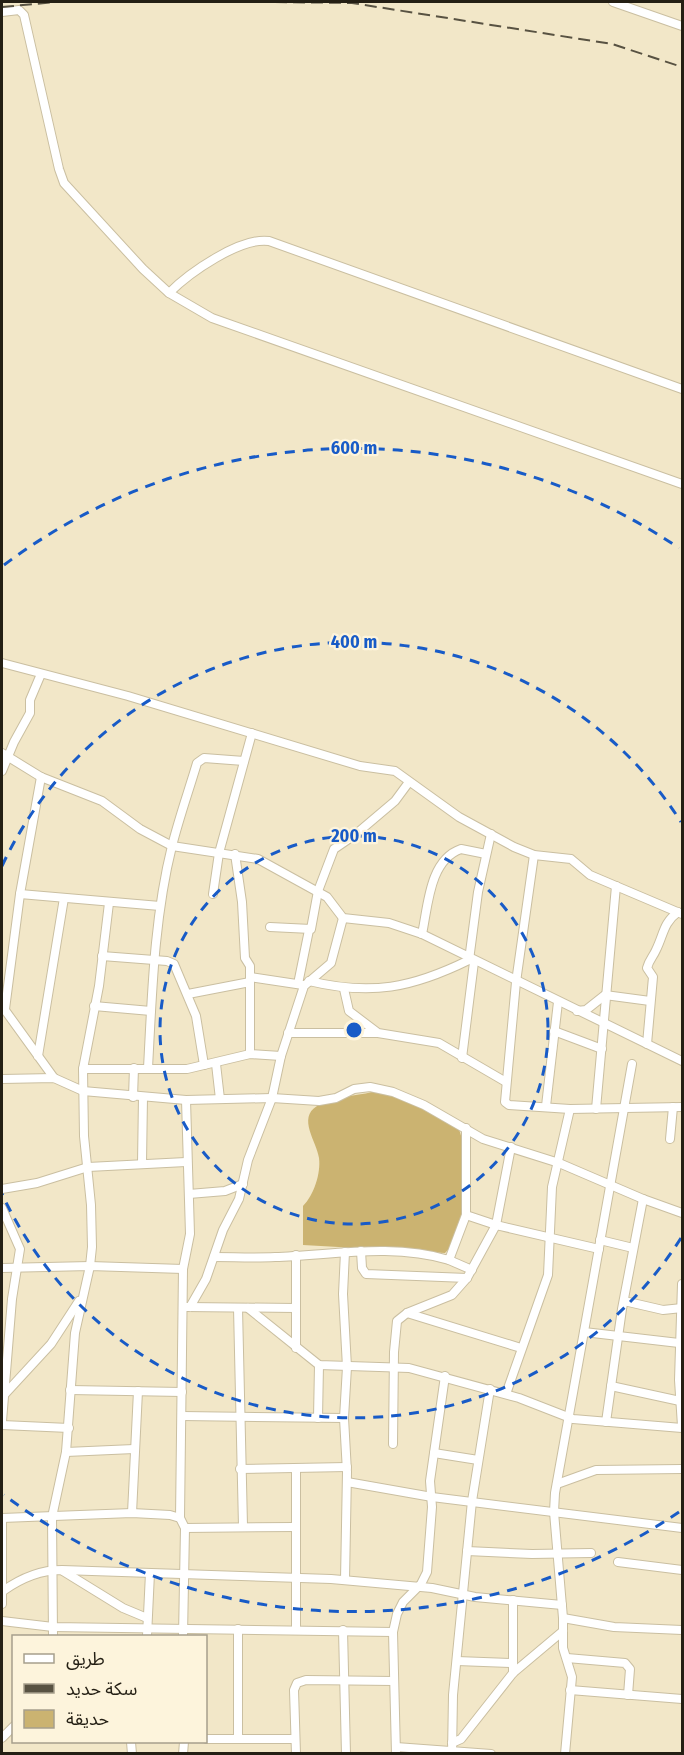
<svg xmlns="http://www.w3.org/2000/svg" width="684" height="1755" font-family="'Fira Sans Condensed','Noto Sans Arabic',sans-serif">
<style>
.green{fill:#cbb371}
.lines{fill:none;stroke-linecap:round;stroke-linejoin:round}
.minor-casing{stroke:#cabfa1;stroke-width:10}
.minor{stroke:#fff;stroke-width:8}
.rail{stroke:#585242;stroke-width:2;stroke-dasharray:12 6;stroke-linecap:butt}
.ring{fill:none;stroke:#185bc7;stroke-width:3;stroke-dasharray:10 8}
.centre{fill:#185bc7;stroke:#fdf4dc;stroke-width:3}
.ring-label{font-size:18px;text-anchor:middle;font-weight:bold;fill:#185bc7;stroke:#fdf4dc;stroke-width:4.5;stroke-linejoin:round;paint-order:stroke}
</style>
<rect width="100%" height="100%" fill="#f2e7c8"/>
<path class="green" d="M 372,1092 C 402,1094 431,1112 457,1125 C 471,1151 468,1234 445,1253 L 303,1245 L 303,1206 C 314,1195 321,1173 319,1158 C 317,1142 297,1118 317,1106 C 332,1097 356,1096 372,1092 Z"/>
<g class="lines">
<g class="minor-casing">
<g id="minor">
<polyline points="613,2 682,26"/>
<polyline points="2,12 19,10 24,15 59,169 64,183 143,269 169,293 212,318 682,484"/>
<path d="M 169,293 C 189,273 240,237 269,241 L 682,389"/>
<polyline points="2,663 128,696 360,766 395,771 459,817 514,847 534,855 571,859 590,875 682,914"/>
<polyline points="2,753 41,777 102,801 140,829 172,846 258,859 327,897 343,918 389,923 422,934 682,1061"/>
<polyline points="2,771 14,742 30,713 30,700 41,674"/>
<polyline points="235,854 242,902 245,958 250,966 250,1054"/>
<polyline points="534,855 516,982 505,1102 509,1105 570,1109 682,1107"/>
<polyline points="20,894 160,906"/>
<polyline points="213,894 219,853 252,733"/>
<polyline points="270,927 311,929 318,891 334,849 356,834 395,801 409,782"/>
<path d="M 422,934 C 428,907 429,860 461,849 L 486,854"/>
<polyline points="102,956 167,961 174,964 196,1016 204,1065"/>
<polyline points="250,977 303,985"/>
<path d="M 309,981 C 371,996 412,988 469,960 L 478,892 L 491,834"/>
<polyline points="298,984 309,930"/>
<polyline points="344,989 349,1011 378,1033 439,1043 506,1082"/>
<polyline points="188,994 250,982"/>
<polyline points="2,1006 54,1078"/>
<polyline points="94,1006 151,1011"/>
<polyline points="5,1009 20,894 41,777"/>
<polyline points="577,1011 586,1010 605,995 650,1001"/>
<polyline points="554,1031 602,1049"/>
<polyline points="288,1033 376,1033"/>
<path d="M 647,1044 L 653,977 L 647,968 C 649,960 653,957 656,950 C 664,934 663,923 678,912"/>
<polyline points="38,1056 64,898"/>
<polyline points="462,1058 474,962"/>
<polyline points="216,1064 220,1099"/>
<path d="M 148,1068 C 152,994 154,918 172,846 C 179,818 189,790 197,763 L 204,758 L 244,761"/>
<polyline points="83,1069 187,1069 250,1054 281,1056"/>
<polyline points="2,1079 54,1078 83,1091 186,1100 272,1098 319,1101 336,1098 354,1089 370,1087 393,1092 424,1105 483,1139 559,1163 643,1199 682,1213"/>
<polyline points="133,1097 134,1068"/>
<polyline points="546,1106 558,1002"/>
<polyline points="596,1109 616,886"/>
<polyline points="670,1139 673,1107"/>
<polyline points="142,1163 143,1097"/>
<polyline points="2,1189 37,1183 88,1167 186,1162"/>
<polyline points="189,1194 225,1191 243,1184"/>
<polyline points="2,1208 20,1249 12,1299 2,1421"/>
<polyline points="466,1215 496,1225 599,1249"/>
<polyline points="600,1240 633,1248"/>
<polyline points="361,1251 362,1268 366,1274 467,1278"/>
<path d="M 214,1257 C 234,1257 255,1258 275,1257 C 333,1255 392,1243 449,1260 L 466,1215 L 466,1128"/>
<polyline points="449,1260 472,1270"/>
<polyline points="2,1268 90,1266 183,1269"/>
<polyline points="682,1284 679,1380 682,1426"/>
<polyline points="624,1301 663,1310 682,1308"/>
<polyline points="186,1307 295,1308"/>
<polyline points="190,1307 206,1279 223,1230 239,1199 248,1160 272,1098 281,1056 304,986 331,963 343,918"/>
<polyline points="238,1308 243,1526"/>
<polyline points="248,1308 319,1365 409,1368 519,1398 573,1419 682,1428"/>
<polyline points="407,1313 521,1348"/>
<polyline points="584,1332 679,1343"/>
<polyline points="296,1348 296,1255"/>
<polyline points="611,1386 680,1401"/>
<polyline points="70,1390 182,1392"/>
<polyline points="506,1394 548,1275 552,1187 570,1109"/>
<polyline points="3,1396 51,1344 79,1301"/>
<polyline points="182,1416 344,1418"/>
<polyline points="318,1418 319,1365"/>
<polyline points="606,1422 622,1309 643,1199"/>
<polyline points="2,1425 69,1428"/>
<polyline points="393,1444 394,1352 397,1321 407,1313 452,1295 467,1278 496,1225 511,1147"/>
<polyline points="66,1452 134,1449"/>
<polyline points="434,1453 478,1460"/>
<polyline points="296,1468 296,1630"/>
<polyline points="240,1469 347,1467"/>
<polyline points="347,1482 432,1497 682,1528"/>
<polyline points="557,1484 596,1470 682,1469"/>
<polyline points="132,1513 138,1391"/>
<polyline points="2,1518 132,1513 170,1515 180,1518 185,1528 183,1636"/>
<polyline points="180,1518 183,1269 190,1234 186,1100"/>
<polyline points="2,1520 2,1604"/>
<polyline points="185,1528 295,1527"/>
<polyline points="467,1551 532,1554 591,1553"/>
<polyline points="618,1562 682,1570"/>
<polyline points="63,1571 123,1608 147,1618"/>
<polyline points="345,1580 347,1472 344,1418 347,1367 343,1294 345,1252"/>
<path d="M 3,1591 C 21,1578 40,1570 62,1570 L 331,1579 L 432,1588 L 475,1597 L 562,1605"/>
<polyline points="563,1618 614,1627 682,1630"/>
<polyline points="2,1621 53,1627 393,1632"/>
<polyline points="238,1629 238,1739"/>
<polyline points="343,1630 346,1754"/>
<polyline points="53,1636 52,1517 66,1452 75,1333 90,1266 92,1247 91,1205 84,1136 83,1069 99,986 109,903"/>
<polyline points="147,1636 150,1573"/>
<polyline points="567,1658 625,1663 630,1669 628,1695"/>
<polyline points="457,1661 513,1663"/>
<polyline points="513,1673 513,1600"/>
<polyline points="570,1690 682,1699"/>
<polyline points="2,1738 14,1726"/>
<polyline points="206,1739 295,1739"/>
<polyline points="131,1742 132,1754"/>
<polyline points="452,1743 461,1739 513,1673 563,1631"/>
<polyline points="396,1747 491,1754"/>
<polyline points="183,1754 184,1742"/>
<polyline points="296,1754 294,1690 297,1683 306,1680 393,1681"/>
<polyline points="396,1754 393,1632 397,1614 403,1602 421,1584 427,1572 432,1507 430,1481 445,1376"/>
<polyline points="452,1754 453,1695 472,1501 490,1389"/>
<polyline points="565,1754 572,1677 563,1648 563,1618 554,1512 555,1493 632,1064"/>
</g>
</g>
<use href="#minor" class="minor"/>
<g class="rail">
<polyline points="275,2 352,3 612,44 682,67"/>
<polyline points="2,7 56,2"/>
</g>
</g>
<g class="ring">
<circle cx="354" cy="1030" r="194"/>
<path d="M681 1238A388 388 0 0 1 2 1194M2 866A388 388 0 0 1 681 822"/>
<path d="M679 1512A582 582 0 0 1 4 1495M4 565A582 582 0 0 1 679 548"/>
</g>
<circle cx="354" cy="1030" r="9" class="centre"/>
<g class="ring-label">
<text x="354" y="454">600 m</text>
<text x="354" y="648">400 m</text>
<text x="354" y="842">200 m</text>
</g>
<rect width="684" height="1755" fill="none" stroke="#241f14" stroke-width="6"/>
<rect x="12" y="1635" width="195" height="108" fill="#fdf4dc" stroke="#a69f8c" stroke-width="1.5"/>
<rect x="24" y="1654" width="30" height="9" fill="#ffffff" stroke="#a69f8c" stroke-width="1.5"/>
<text x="66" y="1665" font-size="18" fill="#241f14">طريق</text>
<rect x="24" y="1684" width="30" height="9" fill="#585242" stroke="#a69f8c" stroke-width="1.5"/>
<text x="66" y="1695" font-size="18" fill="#241f14">سكة حديد</text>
<rect x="24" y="1710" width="30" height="18" fill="#cbb371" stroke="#a69f8c" stroke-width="1.5"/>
<text x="66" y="1725" font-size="18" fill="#241f14">حديقة</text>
</svg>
